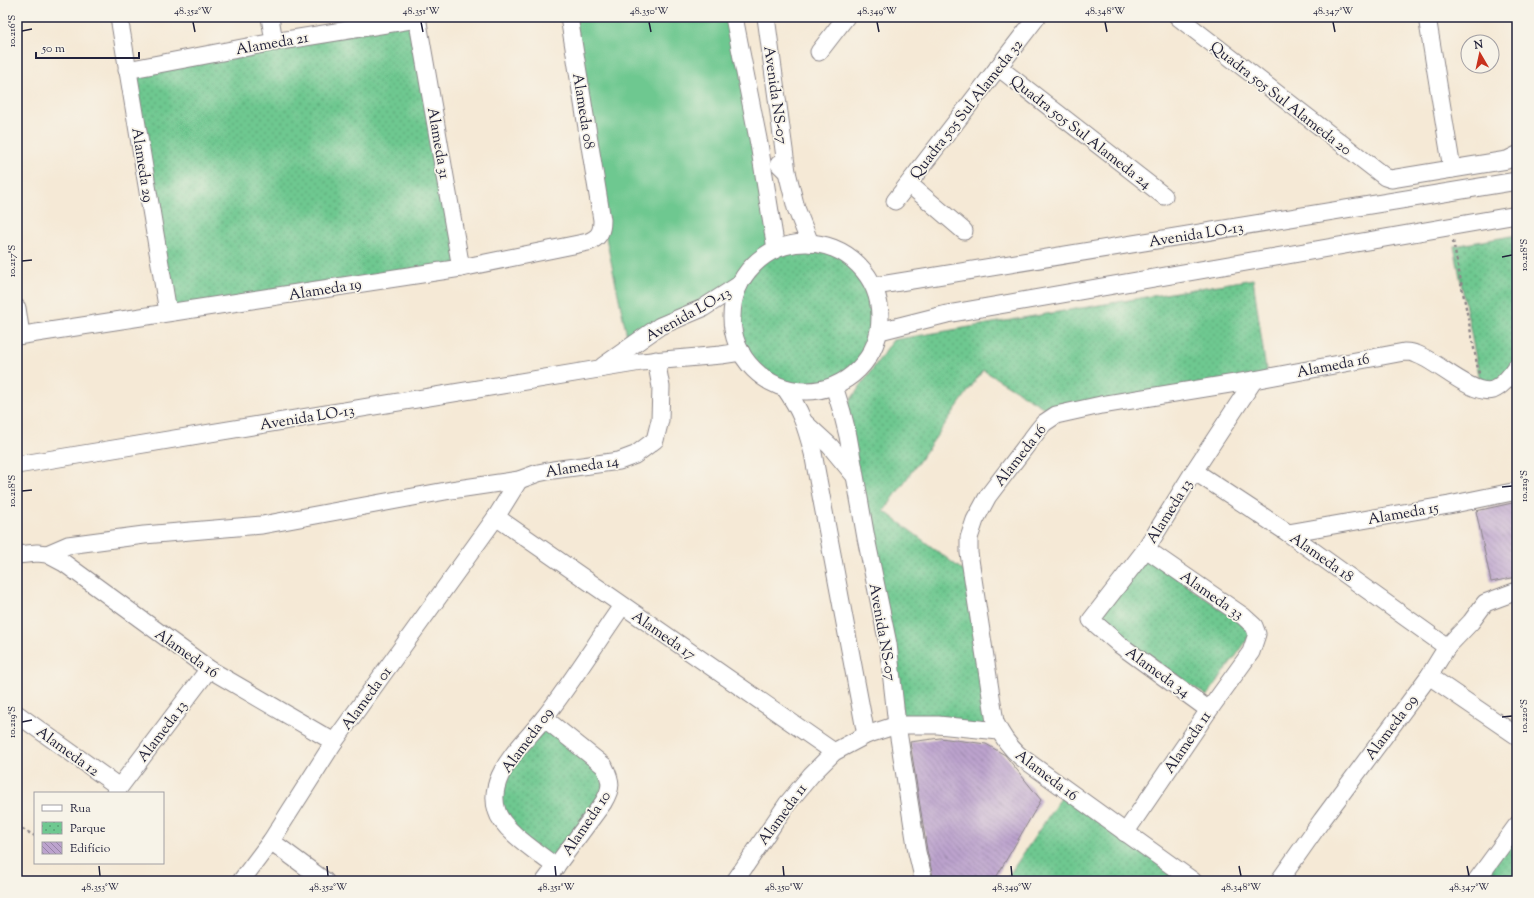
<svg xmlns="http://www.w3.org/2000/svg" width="1534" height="898" font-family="'Sorts Mill Goudy',serif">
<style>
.green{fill:#6ec890;stroke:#487566}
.park{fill:url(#park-dots);stroke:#487566}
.building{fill:url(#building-back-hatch)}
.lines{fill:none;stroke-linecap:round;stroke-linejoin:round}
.minor-casing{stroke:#8c8688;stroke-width:19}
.path{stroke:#8c8688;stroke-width:2.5;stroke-dasharray:3 3;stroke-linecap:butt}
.minor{stroke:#fff;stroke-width:17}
.ticks{fill:none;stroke:#22223b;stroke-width:1.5}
.labels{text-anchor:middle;stroke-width:3.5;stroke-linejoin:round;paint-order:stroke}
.street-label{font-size:15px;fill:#22223b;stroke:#f7f3e8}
.neatline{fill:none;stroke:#22223b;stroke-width:1.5}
.ticks-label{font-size:10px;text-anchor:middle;fill:#22223b}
</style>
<defs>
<pattern id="park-dots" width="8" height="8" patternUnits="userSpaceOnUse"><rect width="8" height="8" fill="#6ec890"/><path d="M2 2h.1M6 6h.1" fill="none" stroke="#5aa277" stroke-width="1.8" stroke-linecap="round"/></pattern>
<pattern id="building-back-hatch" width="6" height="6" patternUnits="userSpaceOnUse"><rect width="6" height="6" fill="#bca3cd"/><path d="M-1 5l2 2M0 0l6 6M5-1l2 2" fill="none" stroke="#9884a8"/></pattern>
</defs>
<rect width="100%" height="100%" fill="#f7f3e8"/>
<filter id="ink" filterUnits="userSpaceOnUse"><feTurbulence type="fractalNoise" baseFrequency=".025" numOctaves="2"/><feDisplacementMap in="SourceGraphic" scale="8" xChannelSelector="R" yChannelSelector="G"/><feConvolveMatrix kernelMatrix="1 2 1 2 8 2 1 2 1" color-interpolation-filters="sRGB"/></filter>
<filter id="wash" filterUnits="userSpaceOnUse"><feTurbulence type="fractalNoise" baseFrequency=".012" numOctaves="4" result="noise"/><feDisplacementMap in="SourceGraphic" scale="16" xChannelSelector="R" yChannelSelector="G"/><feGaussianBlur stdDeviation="0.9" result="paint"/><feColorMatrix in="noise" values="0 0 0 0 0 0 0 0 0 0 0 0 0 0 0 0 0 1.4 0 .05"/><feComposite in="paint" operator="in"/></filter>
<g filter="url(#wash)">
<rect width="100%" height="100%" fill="#f5e9d6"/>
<polygon class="green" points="568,17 738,17 776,249 739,285 660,326 627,336 599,205"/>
<g class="park">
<polygon points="417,19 461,268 168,312 127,70"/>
<polygon points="1517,235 1517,366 1482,390 1454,246"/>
<circle cx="807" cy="316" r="73"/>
<polygon points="1253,279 1267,377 1056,415 983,370 884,511 973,578 999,731 897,725 842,412 893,340"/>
<polygon points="1145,555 1253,632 1207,696 1092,618"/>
<polygon points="544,718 604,766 610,786 556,867 506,827 496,786"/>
<polygon points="1066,790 1193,881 1005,881"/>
<polygon points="1517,825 1517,881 1476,881"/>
</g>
<g id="blocks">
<g class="building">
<polygon points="1517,502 1517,577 1491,582 1476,511"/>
<polygon points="940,738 986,744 1005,755 1041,800 994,881 934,881 927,850 910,742"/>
</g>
</g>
</g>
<g filter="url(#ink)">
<use href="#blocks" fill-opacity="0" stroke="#8c8688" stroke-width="1"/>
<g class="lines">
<g class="minor-casing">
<g id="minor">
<polyline points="119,17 168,312"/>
<polyline points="270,17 274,42"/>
<polyline points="417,17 461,268"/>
<polyline points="734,17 759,144 776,249"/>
<polyline points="766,17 787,172"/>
<polyline points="1178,17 1385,177 1391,179 1507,160 1517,155"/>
<polyline points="1427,17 1452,169"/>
<polyline points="819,52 846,17"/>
<polyline points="998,67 1164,196"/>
<polyline points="127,70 274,42 417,19"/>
<polyline points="779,164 787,172 796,208 810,243"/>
<polyline points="909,184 964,231"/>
<polyline points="895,201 1037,17"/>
<circle cx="806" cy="317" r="74"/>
<polyline points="875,286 1517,181"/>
<polyline points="17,308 21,335"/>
<polyline points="880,331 947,314 1517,215"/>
<path d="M 17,336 L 461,268 L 588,242 C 599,238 602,232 602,220 L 569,17"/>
<polyline points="603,366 660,326 703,308 739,285"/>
<polyline points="834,386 842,412 848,436 866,538 888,644 897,725 917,852 924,881"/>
<path d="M 785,388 C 801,411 806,426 813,453 L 866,735"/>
<polyline points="805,423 830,446 854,475"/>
<polyline points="17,465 641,362 721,355 741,352"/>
<polyline points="1194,471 1288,533 1447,647"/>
<polyline points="496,517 834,752"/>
<polyline points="1288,533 1449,505 1517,491"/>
<polyline points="47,554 68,545 144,535 262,525 451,490 519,480 538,473 553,470 619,461 635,455 655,440 660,420 661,387 656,360"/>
<polyline points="17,555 37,553 47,554 64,563 209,669 334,742"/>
<polyline points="1429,676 1517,736"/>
<polyline points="1209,710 1120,645 1091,620 1146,549 1194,471 1254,380"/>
<polyline points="17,714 119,787"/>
<path d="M 544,718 L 604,766 C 612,782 612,788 603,803 L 545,881"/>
<polyline points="115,793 209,669"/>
<polyline points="1125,833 1209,710 1251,652 1257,634 1254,626 1243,616 1146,549"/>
<polyline points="271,841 325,881"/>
<path d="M 556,867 C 540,854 502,830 497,811 C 493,799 495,787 500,776 C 510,754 529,737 544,718 C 572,682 596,643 622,606"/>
<polyline points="241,881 271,841 334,742 496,517 519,480"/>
<polyline points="735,881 787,804 811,775 834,752 866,735 897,725 938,725 999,731"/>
<path d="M 1193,881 L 1021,757 C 1009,747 1002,737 995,722 L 969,553 L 969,538 L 975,520 L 988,496 L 1039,429 L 1044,423 L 1056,415 L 1101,405 L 1254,380 L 1404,352 C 1408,352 1412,352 1416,354 C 1436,360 1472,396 1493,390 C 1503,386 1511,375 1517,366"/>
<polyline points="1279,881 1322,820 1429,676 1447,647 1471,622 1485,603 1517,591"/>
<polyline points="1476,881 1517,825"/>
</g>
</g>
<g class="path">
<polyline points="1453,241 1479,374"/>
<polyline points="17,826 35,836"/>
</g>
<use href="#minor" class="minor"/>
</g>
</g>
<path class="ticks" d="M 193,22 L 195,32M 421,22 L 423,32M 649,22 L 651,32M 877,22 L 879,32M 1105,22 L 1107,32M 1333,22 L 1335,32M 22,31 L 32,29M 1502,257 L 1512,255M 22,261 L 32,260M 1502,487 L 1512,486M 22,491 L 32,490M 1502,717 L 1512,716M 22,722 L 32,720M 99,866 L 100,876M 327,866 L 328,876M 555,866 L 556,876M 783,866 L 784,876M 1011,866 L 1012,876M 1239,866 L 1241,876M 1467,866 L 1469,876"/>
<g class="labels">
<g class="street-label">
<text transform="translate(272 43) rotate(-10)" y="5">Alameda 21</text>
<text transform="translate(776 95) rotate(82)" y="5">Avenida NS-07</text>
<text transform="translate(1281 98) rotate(38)" y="5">Quadra 505 Sul Alameda 20</text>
<text transform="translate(966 109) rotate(-52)" y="5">Quadra 505 Sul Alameda 32</text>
<text transform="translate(584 111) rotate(81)" y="5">Alameda 08</text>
<text transform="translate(1081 132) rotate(38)" y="5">Quadra 505 Sul Alameda 24</text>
<text transform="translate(439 143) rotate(80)" y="5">Alameda 31</text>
<text transform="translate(143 165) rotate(81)" y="5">Alameda 29</text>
<text transform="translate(1196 234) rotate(-9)" y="5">Avenida LO-13</text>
<text transform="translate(325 289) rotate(-9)" y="5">Alameda 19</text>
<text transform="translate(688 314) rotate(-29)" y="5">Avenida LO-13</text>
<text transform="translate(1333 365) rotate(-11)" y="5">Alameda 16</text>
<text transform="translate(307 417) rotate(-9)" y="5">Avenida LO-13</text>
<text transform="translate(1020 455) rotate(-52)" y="5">Alameda 16</text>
<text transform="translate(582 466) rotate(-9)" y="5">Alameda 14</text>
<text transform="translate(1169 511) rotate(-58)" y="5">Alameda 13</text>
<text transform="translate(1403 513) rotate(-10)" y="5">Alameda 15</text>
<text transform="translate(1322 557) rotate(35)" y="5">Alameda 18</text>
<text transform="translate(1212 595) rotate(35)" y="5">Alameda 33</text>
<text transform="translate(883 632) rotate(80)" y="5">Avenida NS-07</text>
<text transform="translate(664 635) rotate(35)" y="5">Alameda 17</text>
<text transform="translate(187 653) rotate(35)" y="5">Alameda 16</text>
<text transform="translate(1158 672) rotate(36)" y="5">Alameda 34</text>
<text transform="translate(366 698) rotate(-54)" y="5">Alameda 01</text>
<text transform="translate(1391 727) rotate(-53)" y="5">Alameda 09</text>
<text transform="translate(162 731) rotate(-53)" y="5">Alameda 13</text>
<text transform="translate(527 740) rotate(-54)" y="5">Alameda 09</text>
<text transform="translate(1187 742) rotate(-56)" y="5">Alameda 11</text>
<text transform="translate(68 751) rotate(36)" y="5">Alameda 12</text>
<text transform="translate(1047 775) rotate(37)" y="5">Alameda 16</text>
<text transform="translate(782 814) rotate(-54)" y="5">Alameda 11</text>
<text transform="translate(586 823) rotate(-56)" y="5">Alameda 10</text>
</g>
</g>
<rect width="1534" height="898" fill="none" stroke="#f7f3e8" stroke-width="44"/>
<rect x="34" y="792" width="130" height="72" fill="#f7f3e8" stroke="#a29fa3"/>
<rect x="42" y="805" width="20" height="6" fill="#ffffff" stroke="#a29fa3"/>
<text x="70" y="812" font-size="12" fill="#22223b">Rua</text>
<rect x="42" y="822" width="20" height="12" fill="url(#park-dots)" stroke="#a29fa3"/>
<text x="70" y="832" font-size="12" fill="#22223b">Parque</text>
<rect x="42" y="842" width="20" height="12" fill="url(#building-back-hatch)" stroke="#a29fa3"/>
<text x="70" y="852" font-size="12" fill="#22223b">Edifício</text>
<g transform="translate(1480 54) rotate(351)"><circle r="19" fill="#f7f3e8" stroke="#a29fa3"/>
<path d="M0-3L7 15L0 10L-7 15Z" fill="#c8321e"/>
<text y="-6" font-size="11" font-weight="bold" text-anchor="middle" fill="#22223b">N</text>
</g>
<path d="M36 52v6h103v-6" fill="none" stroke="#22223b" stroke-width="2"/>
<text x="42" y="52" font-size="12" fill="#22223b" stroke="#f7f3e8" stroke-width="3" paint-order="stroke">50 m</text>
<rect x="22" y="22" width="1490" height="854" class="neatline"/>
<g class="ticks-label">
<text x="193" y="14">48.352°W</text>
<text x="421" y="14">48.351°W</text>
<text x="649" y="14">48.350°W</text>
<text x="877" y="14">48.349°W</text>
<text x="1105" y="14">48.348°W</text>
<text x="1333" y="14">48.347°W</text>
<text transform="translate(11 31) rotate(-90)" y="4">10.216°S</text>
<text transform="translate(1523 255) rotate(-90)" y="4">10.218°S</text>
<text transform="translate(11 261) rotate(-90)" y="4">10.217°S</text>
<text transform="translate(1523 486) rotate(-90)" y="4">10.219°S</text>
<text transform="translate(11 491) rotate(-90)" y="4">10.218°S</text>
<text transform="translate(1523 716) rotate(-90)" y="4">10.220°S</text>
<text transform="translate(11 722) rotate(-90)" y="4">10.219°S</text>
<text x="100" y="890">48.353°W</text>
<text x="328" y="890">48.352°W</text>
<text x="556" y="890">48.351°W</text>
<text x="784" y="890">48.350°W</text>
<text x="1012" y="890">48.349°W</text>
<text x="1241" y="890">48.348°W</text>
<text x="1469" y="890">48.347°W</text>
</g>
</svg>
